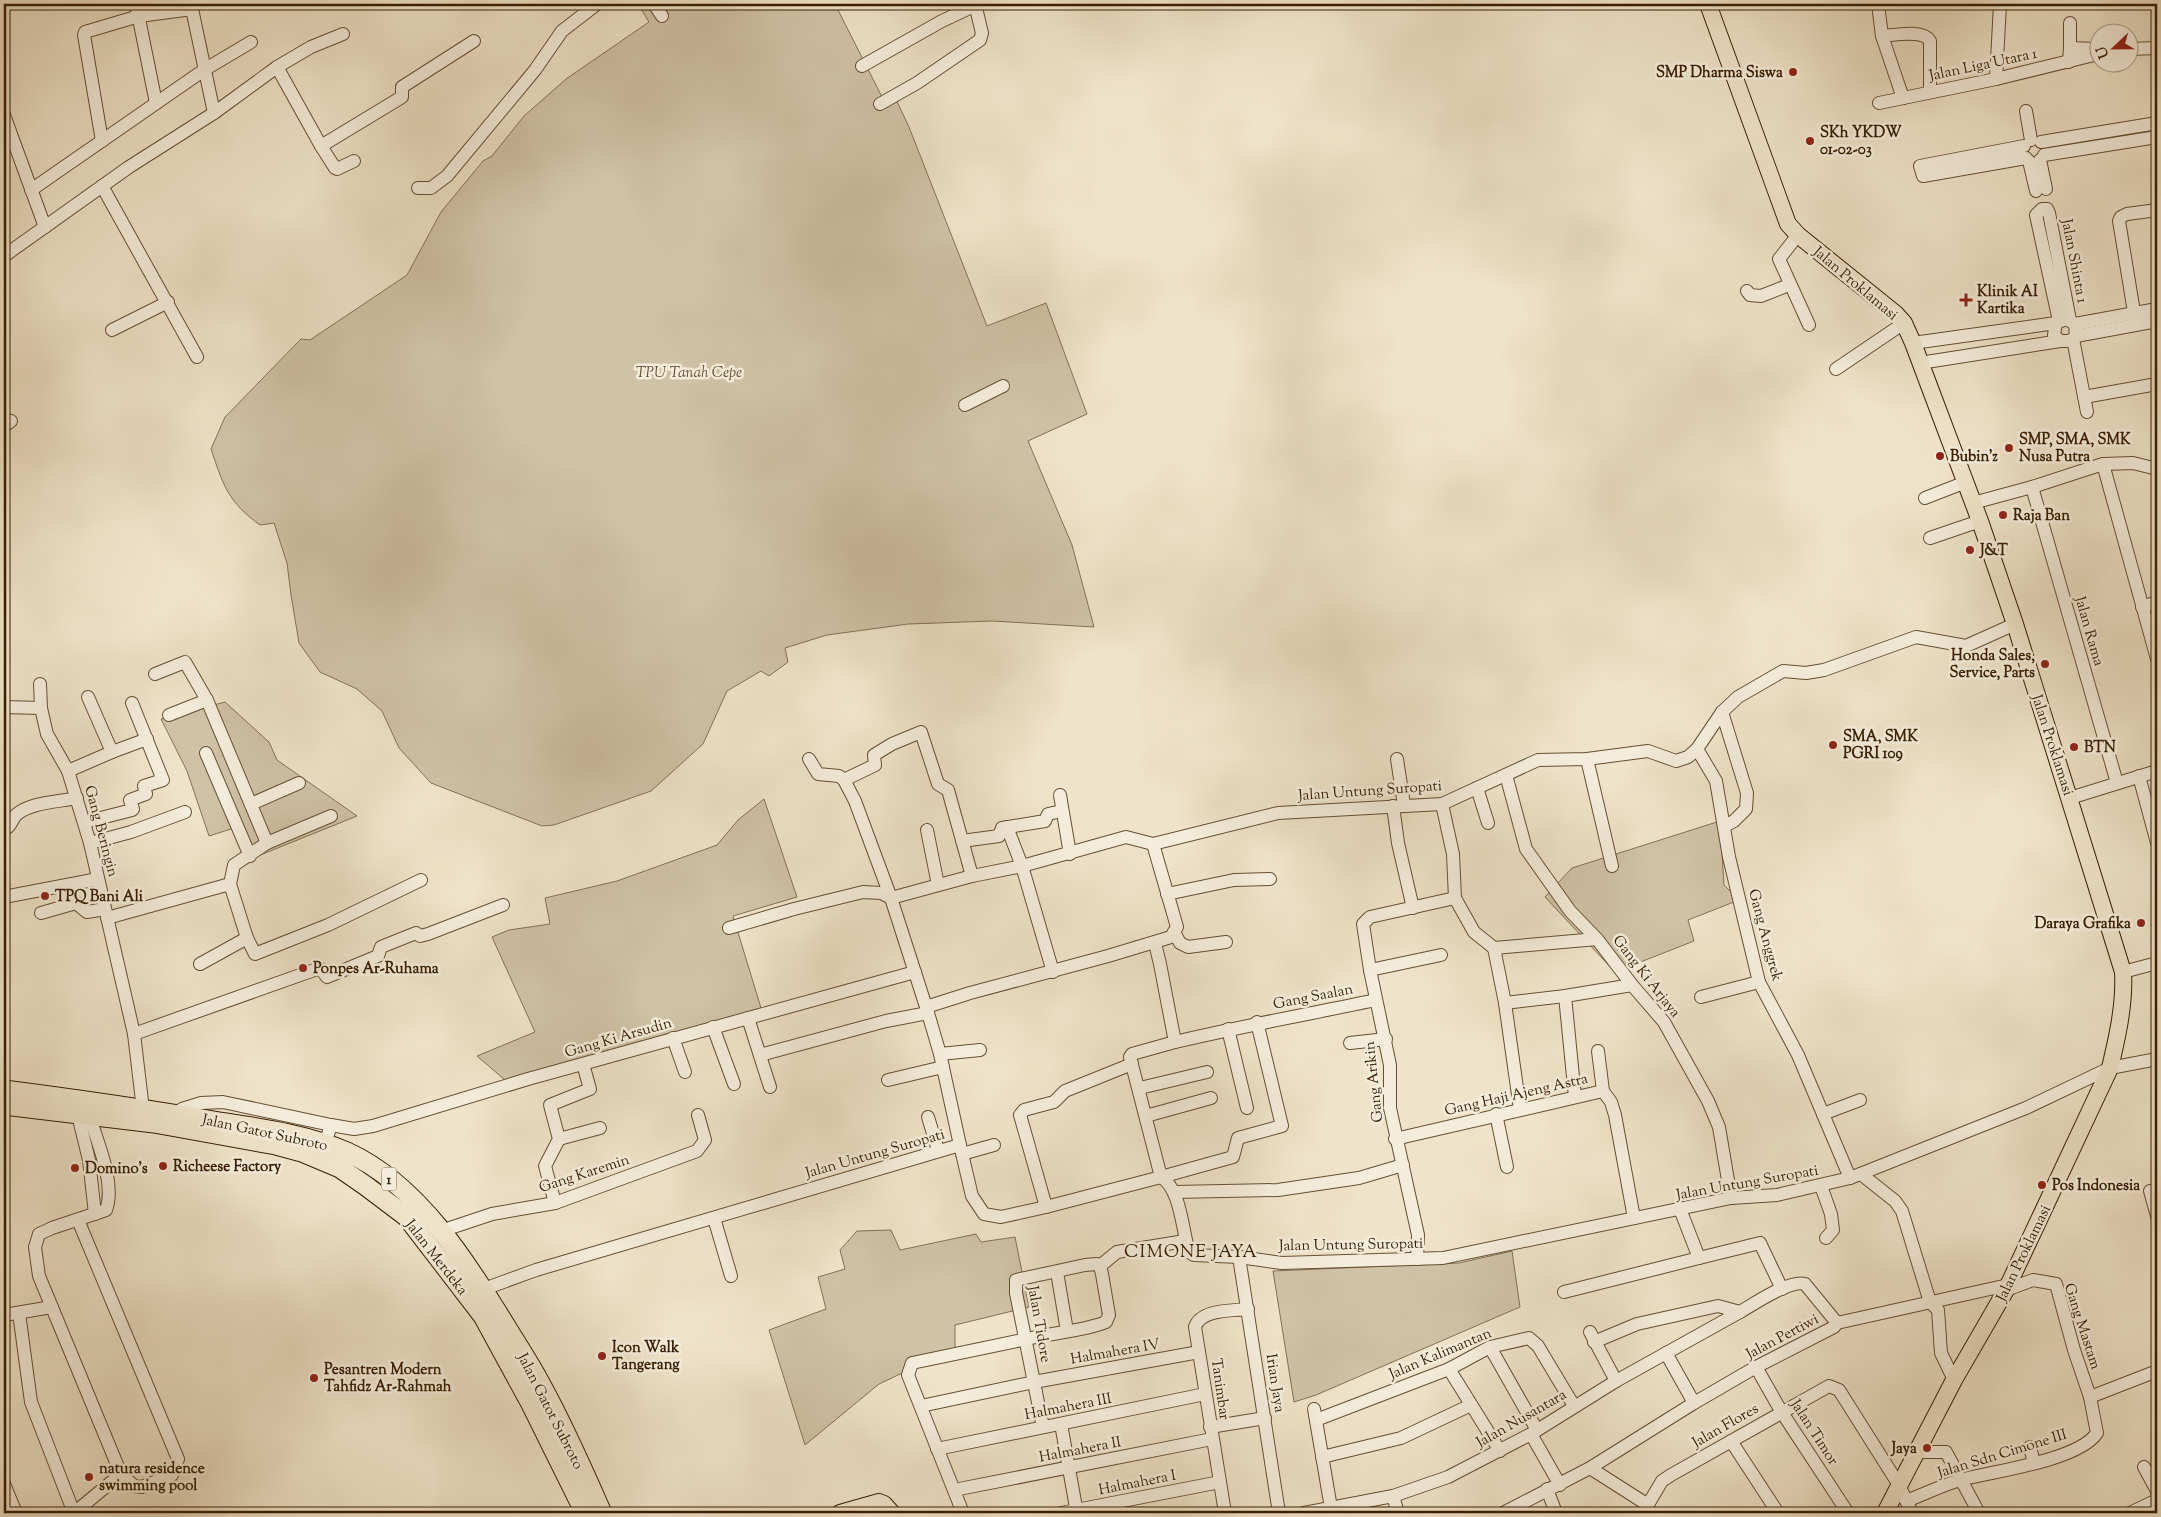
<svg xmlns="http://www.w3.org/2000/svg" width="2161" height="1517" font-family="'Sorts Mill Goudy',serif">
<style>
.green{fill:#d0c2a7;stroke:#847054}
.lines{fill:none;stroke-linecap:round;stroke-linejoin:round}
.minor-casing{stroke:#664f32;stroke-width:14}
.major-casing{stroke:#381e00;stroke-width:18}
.highway-casing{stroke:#381e00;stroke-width:21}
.minor{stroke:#f5eddc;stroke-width:12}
.major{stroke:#efe3c9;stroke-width:16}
.highway{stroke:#efe3c9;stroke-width:19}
.poi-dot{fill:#8f2418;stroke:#f5eddc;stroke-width:2}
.labels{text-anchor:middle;stroke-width:5;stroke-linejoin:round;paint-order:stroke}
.shield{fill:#f5eddc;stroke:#715c42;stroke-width:1}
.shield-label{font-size:14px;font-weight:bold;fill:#381e00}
.street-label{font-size:15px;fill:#381e00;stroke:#f5eddc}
.poi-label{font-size:15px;font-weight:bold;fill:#381e00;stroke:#f5eddc;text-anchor:start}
.park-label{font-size:15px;font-style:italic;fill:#664f32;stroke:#f5eddc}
.quarter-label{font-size:18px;letter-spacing:1px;fill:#381e00;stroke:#f5eddc}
</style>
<rect width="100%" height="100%" fill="#efe3c9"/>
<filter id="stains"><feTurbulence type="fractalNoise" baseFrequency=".004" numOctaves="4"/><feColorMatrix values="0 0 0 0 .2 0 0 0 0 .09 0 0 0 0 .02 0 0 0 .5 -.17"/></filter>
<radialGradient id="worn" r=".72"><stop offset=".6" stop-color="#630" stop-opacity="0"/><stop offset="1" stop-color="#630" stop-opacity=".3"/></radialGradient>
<g class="green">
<path d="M 638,4 L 835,4 L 882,97 L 892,91 L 909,127 L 987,326 L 1046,303 L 1087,414 L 1028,441 L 1072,545 L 1094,627 L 992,621 L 908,624 L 827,635 L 785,648 L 788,662 L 769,676 L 761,671 L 727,691 L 703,744 L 651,791 L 554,825 L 542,826 L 431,783 L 399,748 L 382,711 L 357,689 L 320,672 L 299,643 L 291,595 L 287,563 L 274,523 L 260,525 C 228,502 223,485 211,449 L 225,417 L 301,339 L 310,340 L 407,275 L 441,212 L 483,161 L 492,156 L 524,116 L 566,79 L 649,22 Z"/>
<polygon points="225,702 269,742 277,760 357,816 248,860 234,828 209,836 187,771 161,719"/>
<polygon points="764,799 797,897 733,916 761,1008 608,1052 512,1086 477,1056 535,1032 492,937 509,930 550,924 545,898 617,881 717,845 738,820"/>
<polygon points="1720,821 1724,885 1739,900 1688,920 1694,941 1615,972 1545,897 1572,868"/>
<polygon points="891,1230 900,1250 976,1234 981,1242 1015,1237 1029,1307 955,1325 955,1348 879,1384 805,1445 769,1330 826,1309 818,1277 845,1269 840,1250 857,1231"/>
<polygon points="1512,1251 1520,1307 1316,1395 1294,1402 1273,1271 1459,1263"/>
</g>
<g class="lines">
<g class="minor-casing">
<g id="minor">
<polyline points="136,4 156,103"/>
<polyline points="191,4 214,113"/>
<polyline points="654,4 662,16"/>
<polyline points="1878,4 1882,36 1903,98"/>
<path d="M 1882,36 C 1895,35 1923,29 1930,41 L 1930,92"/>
<polyline points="2070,48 2070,23"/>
<polyline points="2128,49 2157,48"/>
<polyline points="2069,62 2070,48 2098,49"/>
<polyline points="862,66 942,21 976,5"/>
<polyline points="277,67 321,146 335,168 337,169 354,161"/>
<polyline points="1996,79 2000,4"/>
<polyline points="1879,103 1996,79 2098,54"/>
<polyline points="880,104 917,83 980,40 982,33 975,4"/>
<polyline points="2026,111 2031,140"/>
<polyline points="4,115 45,227"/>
<polyline points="102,141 84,35 85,32 139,16 192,9"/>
<polyline points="2041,142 2157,123"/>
<polyline points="321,146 402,97 402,87 474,41"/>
<polyline points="2024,146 1920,166 1923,176 2026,158"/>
<polyline points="2044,155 2157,137"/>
<polyline points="2040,160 2046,189"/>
<polyline points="2029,161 2036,191"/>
<polyline points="102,186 197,357"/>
<polyline points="418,188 431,188 447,176 535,70 562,31 597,4"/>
<polyline points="31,190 204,70 251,42"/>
<polyline points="1798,235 1779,259 1809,325"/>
<polyline points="4,256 129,167 214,113 277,67 311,47 343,34"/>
<polyline points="1747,291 1750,295 1761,296 1789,285"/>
<polyline points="2134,312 2119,221 2121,217 2127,214 2157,210"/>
<polyline points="2059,321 2036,215 2042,209 2047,209 2049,213 2070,320"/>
<polyline points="2075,324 2157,309"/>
<polyline points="112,330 168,302"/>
<polyline points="2076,336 2157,321"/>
<polyline points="2073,339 2087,412"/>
<polyline points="1913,343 2056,323 2066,319 2075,324 2076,336 2070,341 2060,341 2054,335 2056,323"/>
<polyline points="1920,363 2060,341"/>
<polyline points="1836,369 1904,323"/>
<polyline points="2084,397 2157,384"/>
<polyline points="965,405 1003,386"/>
<polyline points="4,426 11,421"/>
<polyline points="2103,464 2157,659"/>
<polyline points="2032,487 2117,783"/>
<polyline points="1925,498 1966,482"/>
<polyline points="1973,503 2032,487 2103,464 2133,463 2157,469"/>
<polyline points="1930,538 1980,521"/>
<polyline points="2142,607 2157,602"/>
<polyline points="40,684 41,708 47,734 68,771 90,843 134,1034 142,1101 141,1109"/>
<polyline points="88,697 112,752"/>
<polyline points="4,707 41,708"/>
<polyline points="1722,712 1747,793 1746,809 1734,821 1725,826"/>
<polyline points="169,715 207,700"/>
<polyline points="1697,749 1716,781 1729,857 1759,982 1798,1055 1850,1178"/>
<polyline points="206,753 250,856"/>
<polyline points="809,759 818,774 839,776 844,780 855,801 891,898 928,1013 940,1054 960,1145"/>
<polyline points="1397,759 1404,805"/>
<polyline points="1587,759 1612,866"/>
<polyline points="68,771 112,752 147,739"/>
<polyline points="1506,775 1526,849 1570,911 1597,939"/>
<polyline points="2139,776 2157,843"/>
<polyline points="844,780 875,765 874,755 892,744 921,732 938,784 948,790 972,876"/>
<polyline points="1477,788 1488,823"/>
<polyline points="1060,795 1070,854"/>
<polyline points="2070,798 2157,771"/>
<polyline points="251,804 299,783"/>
<polyline points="1442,804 1453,854 1455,898 1474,932 1494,948"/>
<polyline points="1393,806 1398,843 1413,908"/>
<polyline points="85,822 132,810 133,809 130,800 146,794 144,786 163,780 132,703"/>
<polyline points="1007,827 1022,866 1053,972"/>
<path d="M 4,830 C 11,827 11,821 16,815 C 30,802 59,802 77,798"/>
<polyline points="927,830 938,885"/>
<polyline points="962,841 999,836 1002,828 1045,821 1048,814 1062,811"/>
<polyline points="90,843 131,832 185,812"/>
<polyline points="267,843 331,816"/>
<polyline points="230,884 247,938 255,954 328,925 421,880"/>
<polyline points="1167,894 1234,880 1270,879"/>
<polyline points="4,897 98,879"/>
<polyline points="891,898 972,876 1022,866 1126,837 1153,844 1278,813 1442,804 1538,760 1587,759 1648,751 1676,761 1688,757 1697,749 1722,712 1738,697 1783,671 1806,673 1824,670 1916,637 1966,646 2015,624"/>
<polyline points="41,913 76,903 87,912 105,909"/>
<polyline points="107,918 230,884 234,865 267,843 207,700 185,662 155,674"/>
<polyline points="729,928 794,909 863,892 881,893 891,898"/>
<polyline points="1174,932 1180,943 1188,947 1226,942"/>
<polyline points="1155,943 1160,964 1175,1042 1132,1054 1130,1057 1161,1177 1233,1157 1238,1138 1282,1126 1257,1022"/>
<polyline points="200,964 247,938"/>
<polyline points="1370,970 1441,955"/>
<polyline points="2123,972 2157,963"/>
<polyline points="1565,996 1575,1097"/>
<polyline points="1701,997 1759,982"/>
<polyline points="1505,1003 1565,996 1632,985"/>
<polyline points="926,1007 970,993 1108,956 1171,937 1177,927 1153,844"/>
<polyline points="748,1018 770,1087"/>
<polyline points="713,1027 734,1084"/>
<polyline points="1228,1029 1247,1108"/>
<polyline points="134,1034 320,968 327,977 378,956 381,947 416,933 420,936 428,934 503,905"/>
<polyline points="673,1038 685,1072"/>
<path d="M 1175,1042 C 1242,1026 1309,1014 1376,1000"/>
<polyline points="1350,1043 1386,1039"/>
<polyline points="1598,1051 1603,1091"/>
<polyline points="940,1054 980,1050"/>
<polyline points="760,1055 886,1021 928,1013"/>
<polyline points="888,1080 943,1067"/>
<polyline points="1140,1088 1207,1072"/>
<polyline points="1520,1109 1505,1003 1494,948 1597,939 1632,985 1664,1022 1708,1101 1719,1127 1731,1198"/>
<polyline points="173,1114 182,1109 201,1103 223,1102 331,1125 325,1144"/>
<polyline points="1496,1114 1507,1167"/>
<polyline points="1823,1114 1860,1100"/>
<polyline points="78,1115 89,1160 95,1214"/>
<polyline points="1146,1116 1211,1098"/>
<polyline points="928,1117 938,1150"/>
<polyline points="331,1125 354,1129 373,1126 528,1079 915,972"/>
<polyline points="559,1139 600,1128"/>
<polyline points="1395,1139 1603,1091 1611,1102 1615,1115 1634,1218"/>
<polyline points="962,1154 994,1145"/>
<polyline points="1861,1174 1895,1201 1902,1211 1930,1302 1938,1310 1941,1353 1954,1380"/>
<polyline points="1821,1186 1831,1214 1833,1230 1826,1238"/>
<polyline points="2150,1191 2157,1216"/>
<polyline points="1174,1192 1278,1190 1359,1178 1403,1165"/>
<polyline points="555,1203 545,1166 559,1139 550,1105 590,1089 583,1064"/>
<polyline points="1046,1207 1020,1115 1024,1110 1054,1102 1065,1091 1132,1064"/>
<polyline points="714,1218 731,1276"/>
<path d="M 78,1220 L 178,1459 L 172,1475 L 142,1487 L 134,1486 L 121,1474 L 39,1276 L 35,1247 L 39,1234 L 52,1228 L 106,1210 C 116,1184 97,1141 89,1115"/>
<polyline points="441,1231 492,1214 555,1203 697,1151 705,1140 698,1115"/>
<polyline points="1239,1257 1279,1513"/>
<polyline points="1699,1258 1760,1243 1782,1289"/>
<polyline points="1417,1259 1418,1235 1390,1108 1390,1065 1370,970 1363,924 1370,917 1455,898"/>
<polyline points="1100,1266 1117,1252 1185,1241"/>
<polyline points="1057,1272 1067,1331"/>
<path d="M 484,1289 L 536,1270 L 960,1145 L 972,1196 L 984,1214 L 1001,1217 L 1046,1207 L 1161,1177 C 1181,1189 1182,1230 1189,1252 L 1194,1255 L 1239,1257 L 1282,1263 L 1443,1258 L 1731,1198 L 1777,1195 L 1850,1178 L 2026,1108 L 2110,1068 L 2157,1059"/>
<polyline points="1564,1292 1699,1258 1680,1209"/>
<polyline points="19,1313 31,1402 74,1513"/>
<polyline points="4,1315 52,1307"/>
<polyline points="1837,1323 2008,1285"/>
<polyline points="1590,1332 1616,1381"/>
<polyline points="1490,1347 1537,1430"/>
<polyline points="1666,1353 1694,1403"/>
<polyline points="1756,1367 1781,1411 1848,1513"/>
<polyline points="1449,1369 1500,1451"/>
<polyline points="2090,1397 2157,1371"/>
<polyline points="921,1406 1034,1382 1199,1352"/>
<polyline points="1314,1409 1331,1508"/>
<polyline points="1316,1420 1449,1369 1490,1347 1529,1338 1538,1346 1574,1406"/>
<polyline points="1061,1424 1077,1513"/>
<polyline points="1210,1427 1265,1418"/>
<polyline points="1531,1434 1560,1485"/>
<polyline points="1731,1441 1778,1513"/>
<polyline points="2030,1447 2034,1463"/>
<polyline points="937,1449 1205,1394"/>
<polyline points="1918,1452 1946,1452 1979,1513"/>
<polyline points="1322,1457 1401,1438 1471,1405"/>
<polyline points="2144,1467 2157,1491"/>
<polyline points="1590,1468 1648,1505"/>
<polyline points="4,1484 16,1513"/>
<polyline points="1547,1489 1556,1513"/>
<polyline points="954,1490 1212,1439"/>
<polyline points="1393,1496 1398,1513"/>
<path d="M 1906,1501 C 1925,1494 1944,1484 1964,1479 C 1996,1471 2079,1460 2097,1433 L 2090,1397 L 2074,1350 L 2056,1284 L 2033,1280 L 2006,1290"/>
<polyline points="74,1513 121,1474"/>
<path d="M 963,1513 L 908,1375 L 912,1363 C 955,1354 998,1345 1041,1336 C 1062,1332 1086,1330 1106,1322 L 1109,1315 L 1102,1274 L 1100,1266 L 1097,1264 L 1085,1265 L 1016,1280 L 1016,1293 L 1043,1427"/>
<polyline points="1061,1513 1220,1482"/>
<path d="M 1225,1513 L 1195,1327 C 1201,1309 1232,1311 1248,1309"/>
<polyline points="1304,1513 1393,1496 1448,1477 1531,1434 1616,1381 1740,1312"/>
<path d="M 1503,1513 L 1590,1468 L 1694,1403 L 1756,1367 L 1834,1327 L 1837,1323 L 1805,1284 C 1790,1279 1754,1304 1740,1312 L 1718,1306 L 1637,1324 L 1594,1342"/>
<polyline points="1643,1513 1662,1481 1671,1475 1829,1386 1839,1390 1899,1485 1912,1513"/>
<polyline points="2130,1513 2157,1500"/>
</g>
</g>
<g class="major-casing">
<g id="major">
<path d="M 1708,4 L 1788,224 L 1798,235 L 1896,314 L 1904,323 L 1913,343 L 1980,521 L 2015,624 L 2123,972 C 2125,1004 2117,1038 2110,1068 L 2006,1290 L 1954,1380 L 1885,1513"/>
<polyline points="840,1513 879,1502 884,1504 892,1513"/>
</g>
</g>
<g class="highway-casing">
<g id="highway">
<path d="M 4,1090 C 74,1099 144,1109 214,1121 C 258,1128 306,1134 347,1152 C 418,1184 468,1264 507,1328 C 518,1346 530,1364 540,1383 C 563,1424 583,1470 602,1513"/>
<polyline points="4,1105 154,1123 276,1145 302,1152 340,1168 366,1186 407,1217 483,1316 531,1404 585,1513"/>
</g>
</g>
<use href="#minor" class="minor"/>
<use href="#major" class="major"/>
<use href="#highway" class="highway"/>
</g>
<g class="poi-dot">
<circle cx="1793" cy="72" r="5"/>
<circle cx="1810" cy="141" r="5"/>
<path d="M1963.5 292.5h5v5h5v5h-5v5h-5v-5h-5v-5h5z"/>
<circle cx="2009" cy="448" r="5"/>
<circle cx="1940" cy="456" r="5"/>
<circle cx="2003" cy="515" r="5"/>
<circle cx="1970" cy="550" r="5"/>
<circle cx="2045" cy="664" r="5"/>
<circle cx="1833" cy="745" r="5"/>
<circle cx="2074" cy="747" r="5"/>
<circle cx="45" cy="896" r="5"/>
<circle cx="2141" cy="923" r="5"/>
<circle cx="303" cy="968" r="5"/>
<circle cx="163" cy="1166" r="5"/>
<circle cx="75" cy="1168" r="5"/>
<circle cx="2042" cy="1185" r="5"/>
<circle cx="602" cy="1356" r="5"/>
<circle cx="314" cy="1378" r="5"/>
<circle cx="1927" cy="1448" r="5"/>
<circle cx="89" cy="1477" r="5"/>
</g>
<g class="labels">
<rect class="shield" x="381.5" y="1167.5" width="15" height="23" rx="4"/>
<g class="shield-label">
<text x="389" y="1184">1</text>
</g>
<g class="street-label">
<text transform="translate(1983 64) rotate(-12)" y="5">Jalan Liga Utara 1</text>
<text transform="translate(2075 261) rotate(79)" y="5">Jalan Shinta 1</text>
<text transform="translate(1856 283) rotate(40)" y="5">Jalan Proklamasi</text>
<text transform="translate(2090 631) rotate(74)" y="5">Jalan Rama</text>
<text transform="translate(2053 745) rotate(72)" y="5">Jalan Proklamasi</text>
<text transform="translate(1370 790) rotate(-4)" y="5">Jalan Untung Suropati</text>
<text transform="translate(102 831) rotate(75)" y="5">Gang Beringin</text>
<text transform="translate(1766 935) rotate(75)" y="5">Gang Anggrek</text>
<text transform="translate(1647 976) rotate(52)" y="5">Gang Ki Arjaya</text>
<text transform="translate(1313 996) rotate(-11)" y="5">Gang Saalan</text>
<text transform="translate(618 1037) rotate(-16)" y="5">Gang Ki Arsudin</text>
<text transform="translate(1373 1082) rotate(-96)" y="5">Gang Arikin</text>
<text transform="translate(1516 1094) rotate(-13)" y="5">Gang Haji Ajeng Astra</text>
<text transform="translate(265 1132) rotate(12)" y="5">Jalan Gatot Subroto</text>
<text transform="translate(875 1153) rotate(-16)" y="5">Jalan Untung Suropati</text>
<text transform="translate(584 1173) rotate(-18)" y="5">Gang Karemin</text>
<text transform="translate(1747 1182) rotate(-10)" y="5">Jalan Untung Suropati</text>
<text transform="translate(1351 1244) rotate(-1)" y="5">Jalan Untung Suropati</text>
<text transform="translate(2023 1253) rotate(-64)" y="5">Jalan Proklamasi</text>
<text transform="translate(437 1257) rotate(52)" y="5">Jalan Merdeka</text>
<text transform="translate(1040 1324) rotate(80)" y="5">Jalan Tidore</text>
<text transform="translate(2083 1326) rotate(72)" y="5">Gang Mastam</text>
<text transform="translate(1782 1336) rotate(-28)" y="5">Jalan Pertiwi</text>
<text transform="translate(1115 1351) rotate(-10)" y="5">Halmahera IV</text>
<text transform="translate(1440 1353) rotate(-23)" y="5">Jalan Kalimantan</text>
<text transform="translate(1276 1383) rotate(81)" y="5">Irian Jaya</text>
<text transform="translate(1221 1389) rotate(82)" y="5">Tanimbar</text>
<text transform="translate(1068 1406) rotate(-11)" y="5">Halmahera III</text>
<text transform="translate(551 1411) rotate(63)" y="5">Jalan Gatot Subroto</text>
<text transform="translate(1521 1418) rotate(-30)" y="5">Jalan Nusantara</text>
<text transform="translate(1725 1425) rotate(-30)" y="5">Jalan Flores</text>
<text transform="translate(1815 1432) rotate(57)" y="5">Jalan Timor</text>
<text transform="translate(1080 1449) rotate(-11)" y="5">Halmahera II</text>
<text transform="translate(2002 1453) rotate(-17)" y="5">Jalan Sdn Cimone III</text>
<text transform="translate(1137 1482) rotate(-11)" y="5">Halmahera I</text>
</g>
<g class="poi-label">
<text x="1783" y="77" text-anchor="end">SMP Dharma Siswa</text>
<text x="1820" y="137">SKh YKDW<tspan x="1820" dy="17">01-02-03</tspan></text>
<text x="1977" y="296">Klinik AI<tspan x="1977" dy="17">Kartika</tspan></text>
<text x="2019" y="444">SMP, SMA, SMK<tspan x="2019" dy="17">Nusa Putra</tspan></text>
<text x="1950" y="461">Bubin’z</text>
<text x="2013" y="520">Raja Ban</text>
<text x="1980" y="555">J&amp;T</text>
<text x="2035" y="660" text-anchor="end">Honda Sales,<tspan x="2035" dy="17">Service, Parts</tspan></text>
<text x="1843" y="741">SMA, SMK<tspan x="1843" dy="17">PGRI 109</tspan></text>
<text x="2084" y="752">BTN</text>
<text x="55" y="901">TPQ Bani Ali</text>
<text x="2131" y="928" text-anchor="end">Daraya Grafika</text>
<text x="313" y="973">Ponpes Ar-Ruhama</text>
<text x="173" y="1171">Richeese Factory</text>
<text x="85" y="1173">Domino's</text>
<text x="2052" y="1190">Pos Indonesia</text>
<text x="612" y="1352">Icon Walk<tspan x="612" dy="17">Tangerang</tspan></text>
<text x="324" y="1374">Pesantren Modern<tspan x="324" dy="17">Tahfidz Ar-Rahmah</tspan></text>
<text x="1917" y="1453" text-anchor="end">Jaya</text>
<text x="99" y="1473">natura residence<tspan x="99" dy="17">swimming pool</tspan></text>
</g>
<g class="park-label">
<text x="689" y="377">TPU Tanah Cepe</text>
</g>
<g class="quarter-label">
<text x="1191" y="1257">CIMONE JAYA</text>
</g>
</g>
<rect width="2161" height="1517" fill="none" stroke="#efe3c9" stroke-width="20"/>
<rect x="5" y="5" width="2151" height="1507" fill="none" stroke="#381e00" stroke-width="2.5"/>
<rect x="10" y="10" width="2141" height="1497" fill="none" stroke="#381e00"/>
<g transform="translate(2114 48) rotate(248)"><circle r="24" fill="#f5eddc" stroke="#a99a84"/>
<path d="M0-4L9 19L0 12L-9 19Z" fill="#8f2418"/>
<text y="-8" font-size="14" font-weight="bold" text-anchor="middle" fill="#381e00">U</text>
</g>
<rect width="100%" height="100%" filter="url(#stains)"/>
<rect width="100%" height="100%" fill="url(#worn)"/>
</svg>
